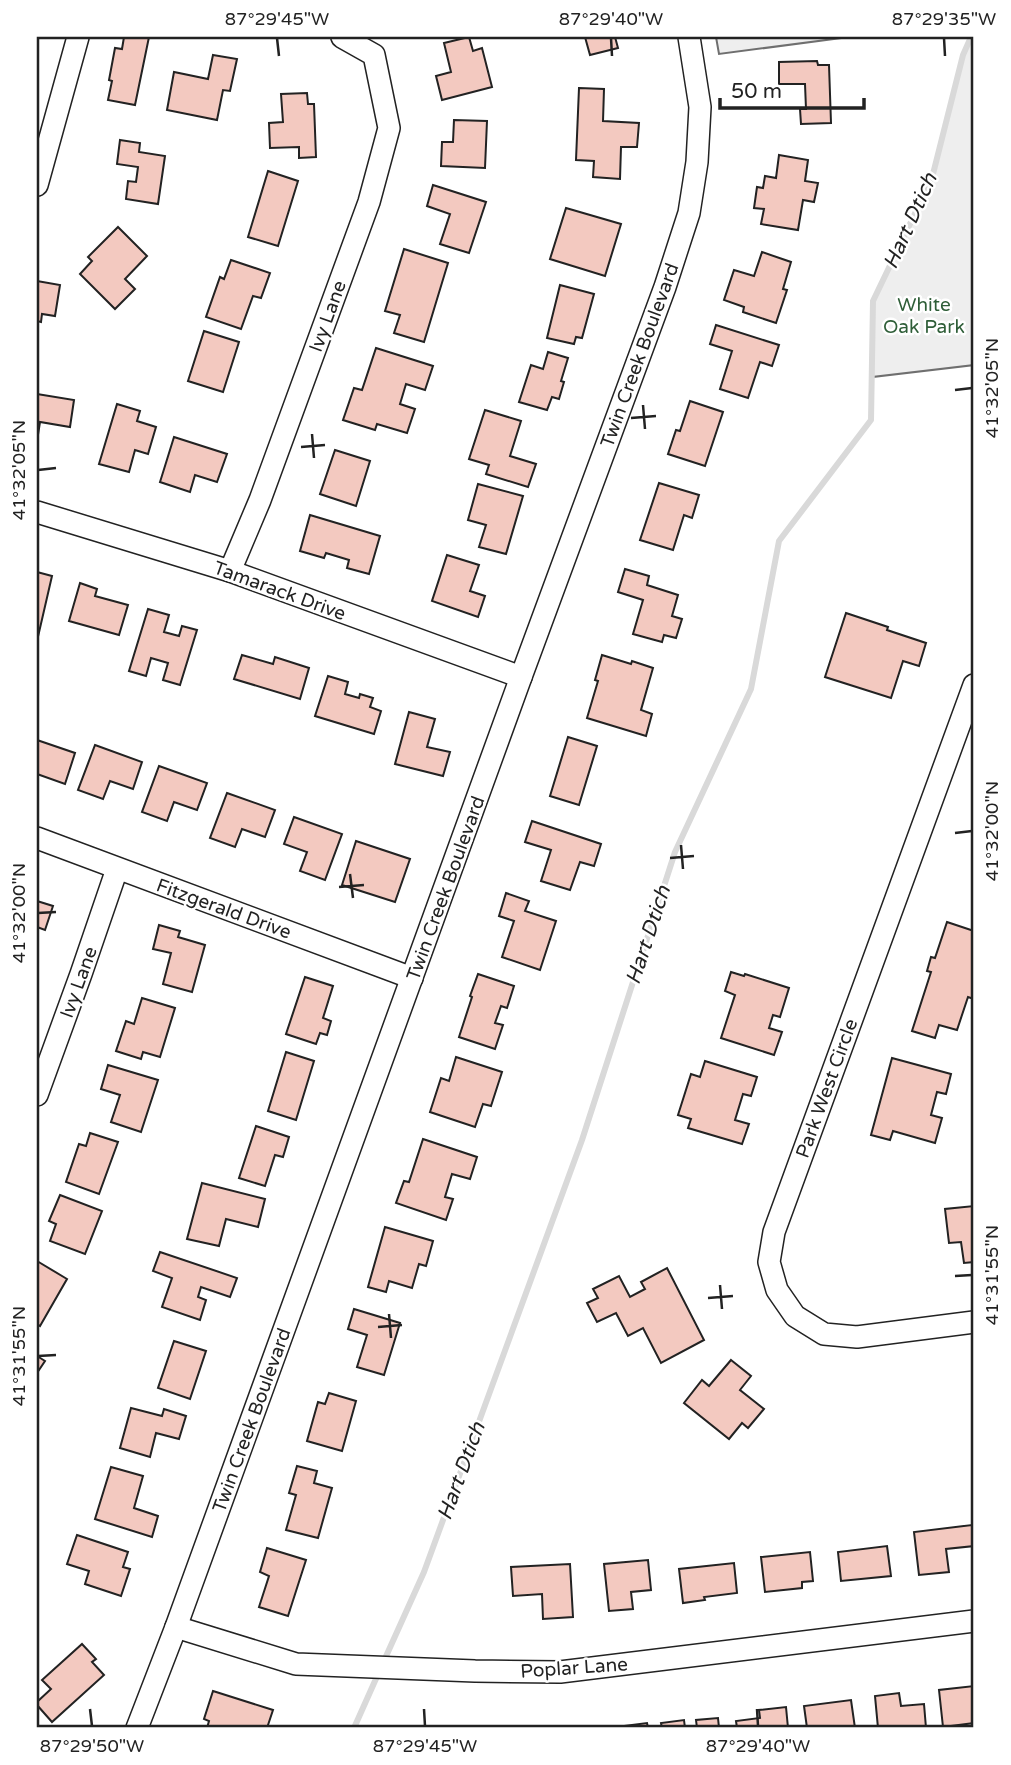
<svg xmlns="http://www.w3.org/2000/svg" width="1011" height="1765" font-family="'Varela Round',sans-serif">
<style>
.green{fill:#eee;stroke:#6f6f6f;stroke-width:2}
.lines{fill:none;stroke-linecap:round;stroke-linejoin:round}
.stream{stroke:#d9d9d9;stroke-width:6}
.building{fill:#f3c9c0;stroke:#222;stroke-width:2}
.minor-casing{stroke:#222;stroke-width:24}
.minor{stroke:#fff;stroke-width:21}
.ticks{fill:none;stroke:#222;stroke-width:2.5}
.labels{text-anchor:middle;stroke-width:5;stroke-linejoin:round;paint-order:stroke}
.park-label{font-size:19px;fill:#2f5e38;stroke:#fff}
.street-label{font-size:19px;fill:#222;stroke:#fff}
.water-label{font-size:21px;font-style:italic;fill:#222;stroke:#fff}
.neatline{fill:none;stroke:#222;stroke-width:2.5}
.ticks-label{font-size:18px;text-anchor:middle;fill:#222}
</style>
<rect width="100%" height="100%" fill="#fff"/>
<g class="green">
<polygon points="716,37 849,37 719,54"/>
<polygon points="971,37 974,37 974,365 872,377 873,301 932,178 963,55"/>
</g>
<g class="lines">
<g class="stream">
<polyline points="383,1663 424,1572 582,1140 675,852 751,689 779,541 871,420 873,301 932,178 963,55 971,37"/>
<polyline points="354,1728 379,1672"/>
</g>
</g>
<g class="building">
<polygon points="124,37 149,37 135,105 108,100 112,81 109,80 115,48 122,49"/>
<polygon points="469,37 473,51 482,48 492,87 442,100 436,76 451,72 444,43"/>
<polygon points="585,37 615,37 618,48 590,55"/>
<polygon points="213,55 237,59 230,91 223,90 217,120 167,110 174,72 208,79"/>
<polygon points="817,61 818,65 829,65 831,123 801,124 800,109 806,109 805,84 779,84 779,62"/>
<polygon points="579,88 604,89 603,121 639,123 637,147 621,147 620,179 593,177 594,161 576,160"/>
<polygon points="307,93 308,104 314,104 316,157 299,158 299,147 270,148 269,123 283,122 281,94"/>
<polygon points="454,120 487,121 485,168 441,166 442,142 453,142"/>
<polygon points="120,140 140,143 139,152 165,156 158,204 126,199 128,181 136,182 138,167 117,164"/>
<polygon points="779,155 808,160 805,181 818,183 814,202 803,200 798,230 761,224 764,209 754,208 757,187 763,188 765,176 776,178"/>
<polygon points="268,171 298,181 278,246 248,237"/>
<polygon points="433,185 486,202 469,253 440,244 450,214 427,206"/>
<polygon points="566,208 621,224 605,276 550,259"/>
<polygon points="118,227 147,256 125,279 135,289 115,309 80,274 92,261 88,257"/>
<polygon points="404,249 448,263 424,342 394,333 400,315 385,311"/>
<polygon points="762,252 791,262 783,289 787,290 776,323 743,312 744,307 724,300 734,270 754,276"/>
<polygon points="231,260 270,273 261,298 253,296 241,329 206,317 220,277 224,279"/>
<polygon points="37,281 60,285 55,316 42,314 41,322 37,321"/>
<polygon points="560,285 594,294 582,338 576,337 574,344 547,338"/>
<polygon points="716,325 779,345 772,366 760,362 748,398 720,389 732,351 710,344"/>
<polygon points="204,331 239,342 223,392 188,381"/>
<polygon points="376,348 433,366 425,390 406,384 400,404 415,409 407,433 377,424 375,430 343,420 354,388 362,390"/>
<polygon points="548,352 568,358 561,381 564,382 559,399 552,397 547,410 519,402 531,365 543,369"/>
<polygon points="37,394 74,400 70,427 40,422 37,441"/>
<polygon points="690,401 723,412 705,466 668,454 676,430 680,431"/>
<polygon points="117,404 140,411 137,421 156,427 148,454 135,450 129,472 99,464"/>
<polygon points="485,410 521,421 510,456 536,464 528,487 486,474 489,465 469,459"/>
<polygon points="174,437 227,454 217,482 195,475 190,492 160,482"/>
<polygon points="335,450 370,461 356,506 320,494"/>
<polygon points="659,483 699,495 692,518 684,515 673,550 640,540"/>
<polygon points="478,484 523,496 506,554 479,547 486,525 468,520"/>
<polygon points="310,515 380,536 369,574 347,568 349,560 326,553 324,558 300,551"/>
<polygon points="447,555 479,565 470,591 485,596 478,617 432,601"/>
<polygon points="625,569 649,576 647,585 678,595 672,616 682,619 676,638 664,635 662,642 633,634 643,600 618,592"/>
<polygon points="37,572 52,576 37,641"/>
<polygon points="80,583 97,589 95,596 128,605 119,635 69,621"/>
<polygon points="148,609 169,615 164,632 179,636 182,626 197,630 180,685 163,680 168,663 151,658 146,676 129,671"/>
<polygon points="846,613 888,627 887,630 926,643 919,666 903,661 891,698 825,677"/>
<polygon points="242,655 273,664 275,657 309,668 300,699 234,679"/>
<polygon points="602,655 631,664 632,661 653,668 641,710 652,714 646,736 587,718 598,681 595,680"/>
<polygon points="328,676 348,682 345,694 359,698 360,694 373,698 370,707 381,711 374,734 315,716"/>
<polygon points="409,712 435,719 427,747 450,752 443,776 395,764"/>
<polygon points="568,737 597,746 579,805 550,796"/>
<polygon points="37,740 75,753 65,784 37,774"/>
<polygon points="95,745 142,762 133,789 110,781 103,799 78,790"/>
<polygon points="159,766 207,783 197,810 174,802 167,821 142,812"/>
<polygon points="227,793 275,810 265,837 242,829 235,847 210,838"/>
<polygon points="294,817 342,834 325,880 300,871 307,852 284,844"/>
<polygon points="532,821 601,844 594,866 580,862 570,890 541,881 551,850 525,842"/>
<polygon points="356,841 410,859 395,902 342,885"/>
<polygon points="506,893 529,901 525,911 556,921 540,970 502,957 514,921 499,916"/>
<polygon points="37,901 53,906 45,930 37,927"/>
<polygon points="947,922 974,931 974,999 968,997 957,1030 939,1025 935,1038 912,1031 931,972 927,971 931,957 935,958"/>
<polygon points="159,925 180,931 178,937 205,945 192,992 163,984 171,953 153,949"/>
<polygon points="731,972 744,976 745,974 789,988 780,1017 773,1015 769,1028 782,1032 774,1055 721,1038 735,995 725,991"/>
<polygon points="478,974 514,986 507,1008 501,1006 495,1023 503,1025 495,1049 459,1037 472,997 470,996"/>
<polygon points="305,977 333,986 323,1018 331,1021 327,1035 320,1033 316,1044 286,1034"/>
<polygon points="142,998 175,1008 160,1057 143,1052 141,1059 116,1051 126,1021 134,1024"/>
<polygon points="286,1052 314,1061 296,1120 268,1111"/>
<polygon points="456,1057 502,1072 491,1106 483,1104 475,1127 430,1112 441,1078 449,1081"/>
<polygon points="892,1058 951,1074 946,1094 937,1092 931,1115 942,1118 935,1143 893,1131 890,1140 871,1135"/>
<polygon points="705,1061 757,1077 751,1096 743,1094 735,1120 749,1124 742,1144 688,1128 691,1119 678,1115 691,1074 700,1077"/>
<polygon points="108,1065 158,1080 141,1132 111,1122 120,1095 101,1089"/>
<polygon points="256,1126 289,1137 283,1157 275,1155 265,1186 239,1178"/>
<polygon points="90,1133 118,1142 99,1194 66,1182 79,1144 86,1146"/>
<polygon points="423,1139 477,1157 470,1179 452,1174 445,1197 453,1199 446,1220 396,1203 404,1181 409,1182"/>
<polygon points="202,1183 265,1199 258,1227 226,1219 219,1246 187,1239"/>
<polygon points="60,1195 102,1211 85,1254 50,1241 56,1224 49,1221"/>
<polygon points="974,1206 974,1262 964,1263 961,1242 949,1243 945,1209"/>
<polygon points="385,1227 433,1241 426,1266 419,1264 412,1288 389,1281 386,1292 368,1287"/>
<polygon points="160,1252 237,1278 230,1297 201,1287 198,1297 206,1300 200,1320 162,1307 172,1278 153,1271"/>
<polygon points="37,1261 67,1279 40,1326 37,1324"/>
<polygon points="667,1268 704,1340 661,1363 643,1328 628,1336 616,1313 597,1322 587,1303 598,1298 593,1289 619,1276 630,1297 645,1289 641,1282"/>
<polygon points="354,1309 400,1323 384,1375 357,1367 367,1335 348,1329"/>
<polygon points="174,1341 206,1351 190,1399 158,1388"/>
<polygon points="37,1356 45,1361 37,1373"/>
<polygon points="731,1360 751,1376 740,1390 764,1409 748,1428 742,1423 729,1439 684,1403 702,1380 709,1386"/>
<polygon points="329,1393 356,1401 342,1451 307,1441 318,1402 325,1404"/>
<polygon points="131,1408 162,1416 164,1409 186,1416 179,1439 156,1433 150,1457 120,1448"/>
<polygon points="297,1466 317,1471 314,1483 332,1488 318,1538 286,1530 296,1495 289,1493"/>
<polygon points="111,1467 143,1476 134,1508 158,1516 152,1537 95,1519"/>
<polygon points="972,1525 974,1546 946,1549 949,1572 919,1575 914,1532"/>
<polygon points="77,1535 128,1552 123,1567 130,1569 121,1596 85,1584 89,1571 67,1564"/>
<polygon points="887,1546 891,1576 841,1581 838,1552"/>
<polygon points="267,1548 306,1560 288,1616 259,1607 269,1576 260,1572"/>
<polygon points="810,1552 813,1581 802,1582 802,1588 765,1592 761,1557"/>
<polygon points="648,1560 651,1590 631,1592 633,1609 609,1611 604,1564"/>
<polygon points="734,1563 737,1593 704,1597 705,1600 683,1603 679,1569"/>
<polygon points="570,1564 573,1617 543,1619 542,1594 513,1596 511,1567"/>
<polygon points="82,1644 96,1659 92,1662 104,1675 52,1722 37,1705 37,1702 51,1689 42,1680"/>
<polygon points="974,1686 974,1723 943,1727 939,1690"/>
<polygon points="213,1691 273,1710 267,1728 207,1728 209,1721 204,1719"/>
<polygon points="899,1693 901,1706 924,1704 926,1728 878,1728 875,1696"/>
<polygon points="851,1700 855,1728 807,1728 804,1706"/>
<polygon points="786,1707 788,1728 737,1728 736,1721 760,1718 759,1710"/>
<polygon points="718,1718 719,1728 697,1728 696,1720"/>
<polygon points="684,1720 685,1728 662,1728 661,1723"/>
<polygon points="647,1723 648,1728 617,1728 617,1727"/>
</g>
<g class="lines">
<g class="minor-casing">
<g id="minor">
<polyline points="37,185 78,37"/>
<polyline points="37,512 230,571 521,677"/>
<polyline points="230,571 260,500 369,202 389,128 374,55 342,37"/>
<polyline points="974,685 774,1232 769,1262 777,1290 795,1316 824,1334 857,1337 974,1322"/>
<polyline points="37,838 412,978"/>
<polyline points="37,1095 81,974 117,869"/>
<polyline points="176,1627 296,1664 475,1671 560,1672 974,1621"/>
<polyline points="137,1728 176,1627 521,677 665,287 689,213 697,162 700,107 689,37"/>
</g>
</g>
<use href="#minor" class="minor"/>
</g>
<path class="ticks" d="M 277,38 L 279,56M 611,38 L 612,56M 944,38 L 945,56M 955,390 L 972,388M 643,405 L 645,429M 631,418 L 656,416M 312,434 L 314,458M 301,447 L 325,445M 38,470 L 56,468M 955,833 L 972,831M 681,845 L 683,869M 670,858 L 694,856M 350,874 L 353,898M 339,887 L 364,885M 38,913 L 56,912M 955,1276 L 972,1275M 720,1285 L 722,1309M 708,1298 L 733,1296M 389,1314 L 391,1338M 378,1327 L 402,1325M 38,1356 L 56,1355M 90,1709 L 92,1726M 424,1709 L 425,1726M 757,1709 L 758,1726"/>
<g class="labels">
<g class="park-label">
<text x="924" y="311">White<tspan x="924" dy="22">Oak Park</tspan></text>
</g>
<g class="street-label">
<text transform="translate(327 316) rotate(-70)" y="7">Ivy Lane</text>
<text transform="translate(639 355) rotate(-70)" y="7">Twin Creek Boulevard</text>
<text transform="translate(280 590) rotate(20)" y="7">Tamarack Drive</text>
<text transform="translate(445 888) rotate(-70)" y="7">Twin Creek Boulevard</text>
<text transform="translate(224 908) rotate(20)" y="7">Fitzgerald Drive</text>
<text transform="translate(78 982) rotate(-70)" y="7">Ivy Lane</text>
<text transform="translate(826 1088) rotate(-70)" y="7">Park West Circle</text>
<text transform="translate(251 1420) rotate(-70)" y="7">Twin Creek Boulevard</text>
<text transform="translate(574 1667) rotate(-4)" y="7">Poplar Lane</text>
</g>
<g class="water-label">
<text transform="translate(910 221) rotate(-66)" y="7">Hart Dtich</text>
<text transform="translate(648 935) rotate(-72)" y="7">Hart Dtich</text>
<text transform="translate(461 1471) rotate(-70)" y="7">Hart Dtich</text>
</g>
</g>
<rect width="1011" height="1765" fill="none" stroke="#ffffff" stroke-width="77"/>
<path d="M720 98v10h144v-10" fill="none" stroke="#222222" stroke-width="3.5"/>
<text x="731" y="98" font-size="21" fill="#222222" stroke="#ffffff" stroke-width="5" paint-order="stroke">50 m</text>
<rect x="38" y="38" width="934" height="1688" class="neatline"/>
<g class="ticks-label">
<text x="277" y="25">87°29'45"W</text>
<text x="611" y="25">87°29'40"W</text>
<text x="944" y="25">87°29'35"W</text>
<text transform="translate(992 388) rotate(-90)" y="6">41°32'05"N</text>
<text transform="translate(19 470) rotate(-90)" y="6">41°32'05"N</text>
<text transform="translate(992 831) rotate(-90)" y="6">41°32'00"N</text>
<text transform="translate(19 913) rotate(-90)" y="6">41°32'00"N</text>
<text transform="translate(992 1275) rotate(-90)" y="6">41°31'55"N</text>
<text transform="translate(19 1356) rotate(-90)" y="6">41°31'55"N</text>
<text x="92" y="1752">87°29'50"W</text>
<text x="425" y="1752">87°29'45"W</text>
<text x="758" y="1752">87°29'40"W</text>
</g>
</svg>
